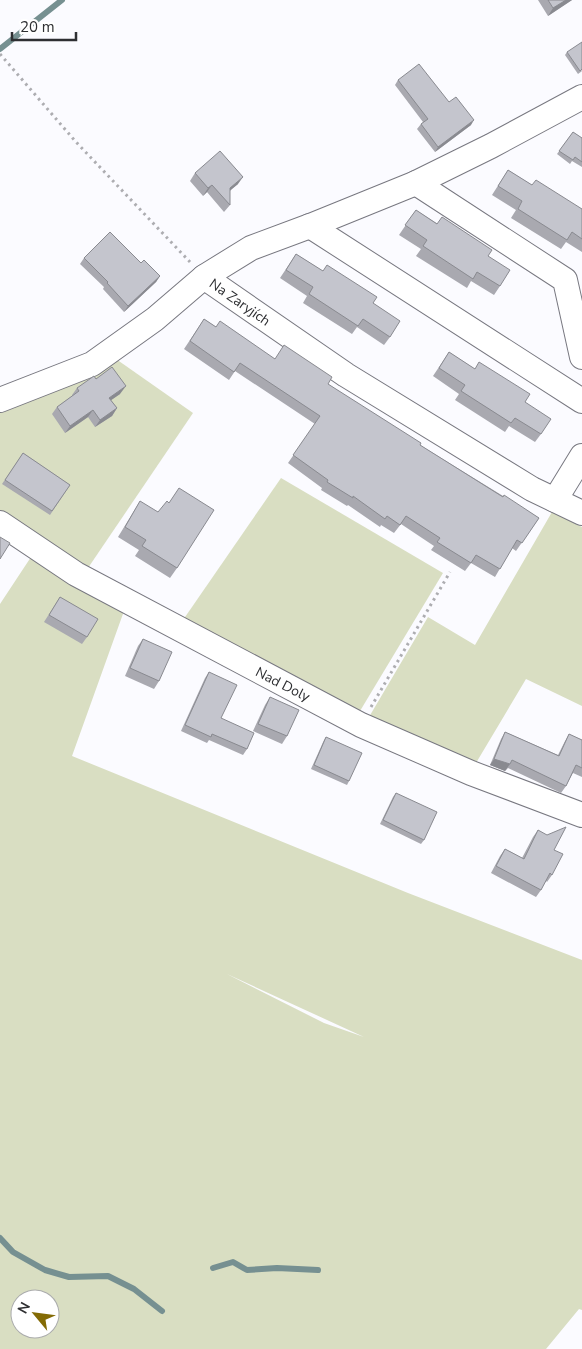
<svg xmlns="http://www.w3.org/2000/svg" width="582" height="1349" font-family="'Nunito Sans',sans-serif">
<style>
.green{fill:#d9dec2;fill-rule:evenodd}
.lines{fill:none;stroke-linecap:round;stroke-linejoin:round}
.stream{stroke:#769091;stroke-width:6}
.street-casing{stroke:#787880;stroke-width:26}
.path{stroke:#adadb1;stroke-width:3;stroke-dasharray:2.5 4;stroke-linecap:butt}
.street{stroke:#fff;stroke-width:24}
.wall{fill:#a9a9b0}
.shaded-wall{fill:#898a90}
.building{fill:#c4c5cd;stroke:#898a90}
.labels{text-anchor:middle;stroke-width:4;stroke-linejoin:round;paint-order:stroke}
.street-label{font-size:14px;fill:#2e2f32;stroke:#fff}
</style>
<rect width="100%" height="100%" fill="#fbfbff"/>
<g class="green">
<polygon points="116,359 193,413 88,568 0,512 0,407"/>
<polygon points="281,478 443,573 360,711 183,620"/>
<polygon points="552,512 582,527 582,706 526,679 476,763 369,717 428,617 475,645"/>
<path d="M 31,557 L 124,611 L 72,756 L 408,893 L 582,960 L 582,1310 L 579,1309 L 546,1349 L 0,1349 L 0,604 ZM 227,974 L 364,1037 L 324,1023 ZM 20,1299 L 50,1299 L 50,1329 L 20,1329 Z"/>
</g>
<g class="lines">
<g class="stream">
<polyline points="0,49 62,0"/>
<polyline points="0,1238 13,1252 45,1270 69,1277 108,1276 134,1289 162,1311"/>
<polyline points="213,1268 233,1262 247,1270 277,1268 318,1270"/>
</g>
<g class="street-casing">
<g id="street">
<polyline points="582,97 491,146 416,183 310,226 251,248 204,277 346,375 532,489 582,513"/>
<polyline points="416,183 565,280 582,357"/>
<polyline points="310,226 582,401"/>
<polyline points="0,400 92,364 155,319 204,277"/>
<polyline points="555,500 582,456"/>
<polyline points="0,523 76,574 361,725 471,773 582,815"/>
</g>
</g>
<g class="path">
<polyline points="0,54 76,142 190,262"/>
<polyline points="371,707 450,572"/>
</g>
<use href="#street" class="street"/>
</g>
<g class="wall">
<polygon points="538,0 572,0 548,16"/>
<polygon points="567,52 582,71 578,74 565,55"/>
<polygon points="398,80 449,102 471,125 435,152 417,129 421,124 423,122 395,85"/>
<polygon points="573,132 582,138 582,167 572,161 570,164 557,154"/>
<polygon points="508,170 532,185 582,209 582,252 566,242 561,249 511,218 516,210 492,195"/>
<polygon points="195,173 238,184 230,190 230,205 224,212 207,192 203,196 190,181"/>
<polygon points="416,210 488,256 500,286 494,295 471,281 467,288 416,256 421,249 399,235"/>
<polygon points="296,254 373,303 390,337 384,345 357,327 352,334 303,303 307,296 280,278"/>
<polygon points="84,258 141,263 160,276 156,282 124,312 103,289 104,287 80,264"/>
<polygon points="204,319 216,327 275,359 328,384 420,445 539,518 516,551 512,548 495,577 471,563 465,571 431,550 434,546 401,524 394,533 381,525 380,527 348,505 347,506 321,490 322,488 288,463 315,424 235,371 229,380 184,349"/>
<polygon points="449,352 525,402 541,434 535,442 509,426 505,432 455,400 459,394 433,376"/>
<polygon points="96,379 120,394 111,400 117,408 112,416 95,427 88,417 65,433 52,414 57,407 72,396 72,395 77,388"/>
<polygon points="23,453 70,485 50,515 2,484"/>
<polygon points="140,501 177,568 170,578 135,556 139,550 118,537"/>
<polygon points="60,597 87,637 82,644 44,622"/>
<polygon points="143,639 159,681 154,689 125,676 138,646"/>
<polygon points="209,672 221,718 247,749 243,755 209,740 207,743 181,731 205,678"/>
<polygon points="270,697 287,736 282,744 253,731 265,705"/>
<polygon points="505,732 558,755 565,741 569,734 582,740 582,777 573,773 566,786 561,793 508,768 505,771 490,765 501,739"/>
<polygon points="326,737 349,781 347,785 311,769 324,740"/>
<polygon points="396,793 424,840 421,844 380,824 393,797"/>
<polygon points="538,830 554,850 552,875 547,882 546,881 541,890 536,897 491,873 500,856 505,849 522,858 533,837"/>
</g>
<g class="shaded-wall">
<polygon points="566,0 572,0 548,16 553,8"/>
<polygon points="474,120 471,125 435,152 438,147"/>
<polygon points="243,177 238,184 225,195 230,188"/>
<polygon points="212,185 207,192 203,196 208,188"/>
<polygon points="160,276 156,282 124,312 128,306"/>
<polygon points="126,386 120,394 104,405 109,398"/>
<polygon points="117,408 112,416 95,427 100,420"/>
<polygon points="93,410 88,417 65,433 70,426"/>
<polygon points="494,759 510,764 505,771 490,765"/>
</g>
<g class="building">
<polygon points="548,0 566,0 553,8"/>
<polygon points="582,42 582,69 580,71 567,52"/>
<polygon points="419,64 449,102 456,97 474,120 438,147 421,124 428,119 398,80"/>
<polygon points="573,132 582,138 582,162 575,157 573,160 559,151"/>
<polygon points="220,151 243,177 230,188 230,205 212,185 208,188 195,173"/>
<polygon points="508,170 532,185 536,180 582,209 582,239 572,232 567,240 518,209 522,201 498,186"/>
<polygon points="416,210 437,224 442,217 492,250 488,256 510,270 500,286 477,272 473,279 423,246 427,240 405,225"/>
<polygon points="110,232 141,263 144,260 160,276 128,306 107,283 108,282 84,258"/>
<polygon points="296,254 323,271 327,265 377,297 373,303 400,321 390,337 363,319 358,326 309,294 313,287 286,270"/>
<polygon points="204,319 216,327 220,321 275,359 284,345 332,377 328,384 421,443 420,445 503,497 504,495 539,518 522,543 517,540 500,569 476,555 471,563 437,542 440,538 406,516 400,525 387,516 385,519 353,496 353,498 327,482 328,480 293,455 320,416 240,363 234,372 190,341"/>
<polygon points="449,352 475,369 479,362 530,394 525,402 551,419 541,434 515,418 511,423 461,391 465,385 439,368"/>
<polygon points="112,367 126,386 109,398 117,408 100,420 93,410 70,426 57,407 79,391 77,388 94,376 96,379"/>
<polygon points="23,453 70,485 52,511 5,480"/>
<polygon points="179,488 214,510 177,568 142,546 146,540 125,527 140,501 158,512 167,501 169,503"/>
<polygon points="0,537 10,543 0,559"/>
<polygon points="60,597 98,619 87,637 49,615"/>
<polygon points="143,639 172,652 159,681 130,668"/>
<polygon points="209,672 237,685 221,718 254,733 247,749 212,734 211,737 185,725"/>
<polygon points="270,697 299,710 287,736 258,724"/>
<polygon points="505,732 559,756 569,734 582,740 582,768 576,765 566,786 512,760 510,764 494,759"/>
<polygon points="326,737 362,753 349,781 314,765"/>
<polygon points="396,793 437,812 424,840 383,820"/>
<polygon points="566,827 554,850 563,854 552,875 550,873 541,890 496,866 505,849 524,859 538,830 547,835"/>
</g>
<g class="labels">
<g class="street-label">
<text transform="translate(240 302) rotate(35)" y="5">Na Zaryjích</text>
<text transform="translate(283 684) rotate(27)" y="5">Nad Doly</text>
</g>
</g>
<g transform="translate(35 1314) rotate(299)"><circle r="24" fill="#ffffff" stroke="#abacad"/>
<path d="M0-4L9 19L0 12L-9 19Z" fill="#846b05"/>
<text y="-8" font-size="14" font-weight="bold" text-anchor="middle" fill="#2e2f32">N</text>
</g>
<path d="M12 32v8h64v-8" fill="none" stroke="#2e2f32" stroke-width="2.5"/>
<text x="20" y="32" font-size="15" fill="#2e2f32" stroke="#ffffff" stroke-width="4" paint-order="stroke">20 m</text>
</svg>
